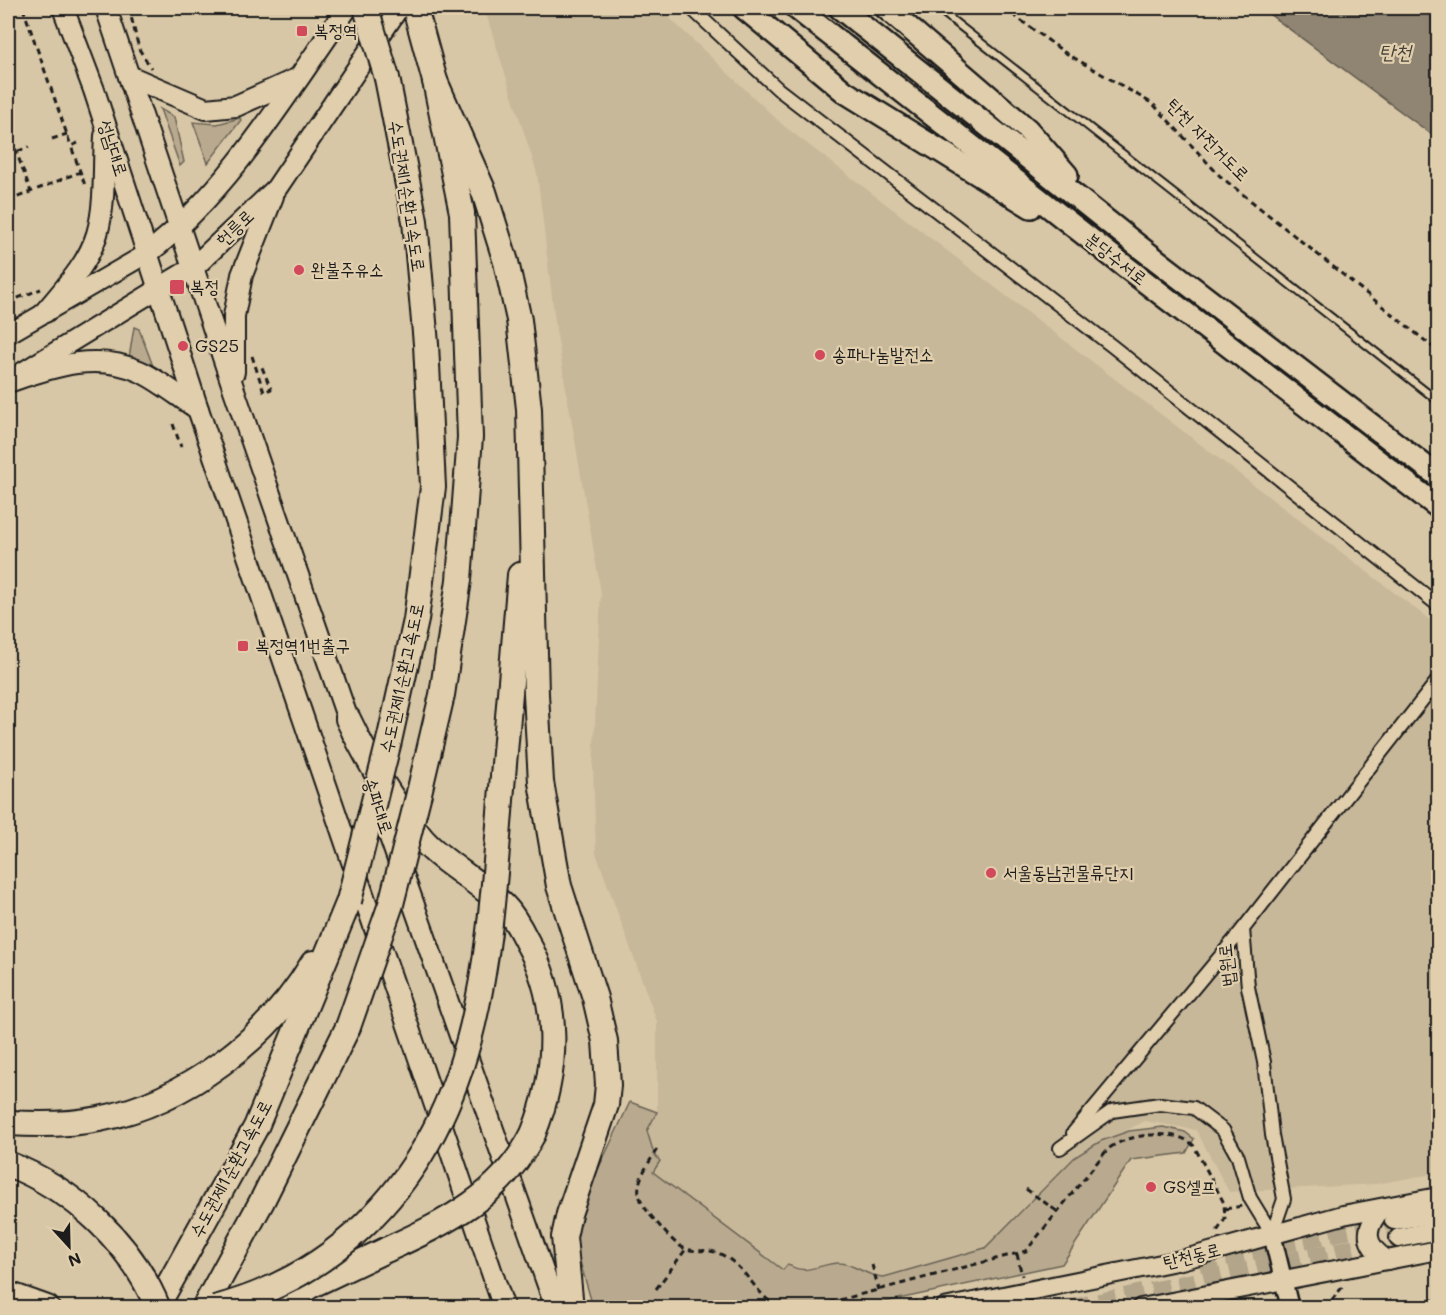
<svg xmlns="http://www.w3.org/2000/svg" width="1446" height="1315" font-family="Mali,'Poor Story',sans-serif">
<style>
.built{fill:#c8b89a}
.green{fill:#b9aa8f;stroke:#6a6356;stroke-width:1.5}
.water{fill:#908572;stroke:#625b50;stroke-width:1.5}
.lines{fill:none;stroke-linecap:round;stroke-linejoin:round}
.secondary-tunnel{stroke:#b2a58a;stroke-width:18;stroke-dasharray:18 9;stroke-linecap:butt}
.service-casing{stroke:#1c1c1c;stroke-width:10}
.minor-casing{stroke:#1c1c1c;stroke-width:16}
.tertiary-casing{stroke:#1c1c1c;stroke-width:21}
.secondary-casing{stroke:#1c1c1c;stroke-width:22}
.primary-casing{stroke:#1c1c1c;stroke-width:24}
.trunk-casing{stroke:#1c1c1c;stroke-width:26}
.motorway-casing{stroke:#1c1c1c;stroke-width:28}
.path{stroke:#1c1c1c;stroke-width:3;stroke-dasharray:6 4.5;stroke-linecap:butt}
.service{stroke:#e0ceac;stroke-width:6}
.minor{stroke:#e0ceac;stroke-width:12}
.tertiary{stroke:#e0ceac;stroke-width:16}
.secondary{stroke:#e0ceac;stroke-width:18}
.primary{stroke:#e0ceac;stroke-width:20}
.trunk{stroke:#e0ceac;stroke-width:21}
.motorway{stroke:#e0ceac;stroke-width:24}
.motorway-bridge-casing{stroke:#1c1c1c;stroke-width:28;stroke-linecap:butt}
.motorway-bridge{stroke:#e0ceac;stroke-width:24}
.poi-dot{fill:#d1495b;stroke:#e0ceac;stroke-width:2}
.labels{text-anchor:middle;stroke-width:4.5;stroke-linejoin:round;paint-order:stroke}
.poi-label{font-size:18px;fill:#1c1c1c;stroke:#e0ceac;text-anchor:start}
.street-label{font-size:18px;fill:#1c1c1c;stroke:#e0ceac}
.water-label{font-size:20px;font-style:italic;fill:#45413a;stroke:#e0ceac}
</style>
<rect width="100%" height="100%" fill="#d8c7a6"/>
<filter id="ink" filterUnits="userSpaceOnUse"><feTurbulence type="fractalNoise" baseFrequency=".0167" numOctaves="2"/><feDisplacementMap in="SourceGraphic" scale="12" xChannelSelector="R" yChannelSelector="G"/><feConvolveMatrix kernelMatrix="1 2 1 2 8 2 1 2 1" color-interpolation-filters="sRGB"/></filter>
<g filter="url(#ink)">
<polygon class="built" points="484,8 659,8 784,126 1438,626 1438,1173 1376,1184 1229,1192 1196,1130 1145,1121 1075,1157 985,1248 884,1277 872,1277 843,1263 815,1269 799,1270 792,1267 784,1270 652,1171 660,1161 650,1144 647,1131 657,1112 657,1022 596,853 593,767 601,593 556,330 537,173"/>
<g class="green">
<polygon points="160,109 174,117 184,162 180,166"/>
<polygon points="240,118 241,120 208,163 193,122 217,124"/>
<polygon points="134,327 139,329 156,374 128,364"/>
<path d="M 630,1102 L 657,1112 L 647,1131 L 654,1154 L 660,1161 L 653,1172 L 783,1270 L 788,1264 C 804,1277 821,1263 839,1263 C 854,1263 866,1277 884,1277 L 985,1248 L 1075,1157 L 1101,1141 L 1129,1131 L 1163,1127 L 1185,1132 L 1194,1139 L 1186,1153 L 1131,1160 L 1062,1264 L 861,1307 L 593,1307 L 575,1244 L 585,1197 Z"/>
</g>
<polygon class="water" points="1261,8 1438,8 1438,139"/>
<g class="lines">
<g class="secondary-tunnel">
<polyline points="1199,1263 1394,1220"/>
<polyline points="994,1308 1043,1297"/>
<polyline points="1072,1308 1399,1238"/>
</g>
<g class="service-casing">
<polyline id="service" points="937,8 1438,401"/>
</g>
<g class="minor-casing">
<g id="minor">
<polyline points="691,8 778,89 1112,346 1438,605"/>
<polyline points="1073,1133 1243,929"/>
<polyline points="1060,1148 1112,1111 1160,1104 1194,1108 1223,1130 1238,1157 1250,1198 1272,1234"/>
<polyline points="1272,1234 1284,1199 1272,1135 1264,1062 1248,987 1243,929 1438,680"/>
</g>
</g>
<g class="tertiary-casing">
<polyline id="tertiary" points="1272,1234 1290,1308"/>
</g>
<g class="secondary-casing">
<g id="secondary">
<polyline points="8,334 148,253"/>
<polyline points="19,374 158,289"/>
<path d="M 1382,1208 C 1364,1229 1363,1244 1387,1260"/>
<polyline points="1394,1220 1438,1213"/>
<polyline points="1399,1238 1438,1230"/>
<polyline points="944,1308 1181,1260 1343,1215 1438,1197"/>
<polyline points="1141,1308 1438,1250"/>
</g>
</g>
<g class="primary-casing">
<g id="primary">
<polyline points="63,8 94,90 198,409 504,1308"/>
<polyline points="106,8 234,390 353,734"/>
<polyline points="129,76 206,109 236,106 294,80"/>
<path d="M 148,253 C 231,189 287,93 347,8"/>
<polyline points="158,289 193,268 276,189 398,8"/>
<path d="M 45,312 C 65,288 88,264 97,234 C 106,203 103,167 105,136"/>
<polyline points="234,372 234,316 242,275 273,196"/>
<path d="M 8,382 C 50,368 94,351 139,371 C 159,380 179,397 198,409"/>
<polyline points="374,792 556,1308"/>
</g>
</g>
<g class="trunk-casing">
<g id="trunk">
<polyline points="744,8 845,92 1031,207"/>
<polyline points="796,8 1122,264 1438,507"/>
<polyline points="840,8 1137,245 1438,476"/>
<polyline points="886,8 1027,129 1067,175"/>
</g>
</g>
<g class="motorway-casing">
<g id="motorway">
<polyline points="415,8 435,81 462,213 470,437 459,580 442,695 419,793"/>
<polyline points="387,78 415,221 426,344 433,487 416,620 389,741"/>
<polyline points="435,81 484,192 506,262 519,320 529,409 536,694 541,782 559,886 595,998 605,1041 608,1085 606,1105 569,1214 564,1237 571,1308"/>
<path d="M 348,719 C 368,761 392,803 422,839 C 445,865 479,881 504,906 C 513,915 520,928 526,940 C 561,1001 559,1070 533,1134"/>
<polyline points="503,776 520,575"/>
<path d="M 8,1123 C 39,1125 69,1125 99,1119 C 186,1102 269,1038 313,963"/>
<polyline points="8,1294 47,1308"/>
<polyline points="156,1308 256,1127 349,901"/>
<polyline points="204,1308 262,1201 348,1027"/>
<polyline points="275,1308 310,1286 388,1249"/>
</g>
</g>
<g class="path">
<polyline points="23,8 71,146"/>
<polyline points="129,8 139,49 151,68"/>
<polyline points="1004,8 1064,52 1153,104 1220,176 1438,351"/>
<polyline points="8,9 12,8 23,10"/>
<polyline points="8,129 31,192"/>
<polyline points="52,139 67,134"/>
<polyline points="78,143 71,146 86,188"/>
<polyline points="8,155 29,147"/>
<polyline points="8,201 80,172"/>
<polyline points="8,293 11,301"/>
<polyline points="8,302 41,289"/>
<polyline points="252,356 264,392 271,389 261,365"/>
<polyline points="173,424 181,447"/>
<path d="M 657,1149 C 636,1184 629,1192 658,1224 C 665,1232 675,1245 686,1249 C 702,1254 708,1245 729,1259 C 748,1273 758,1295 778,1308"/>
<polyline points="1026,1189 1058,1212"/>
<polyline points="1225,1209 1242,1206"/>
<polyline points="1017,1254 1022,1276"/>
<polyline points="872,1265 879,1290"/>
<polyline points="656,1289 686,1249"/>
<path d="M 809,1308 L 1026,1251 L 1107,1150 C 1125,1134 1177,1127 1194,1146 L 1224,1203 L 1225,1219 L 1216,1233"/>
<polyline points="891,1308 931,1298"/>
<polyline points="1325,1308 1345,1284"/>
<polyline points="1397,1308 1438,1299"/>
</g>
<use href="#service" class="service"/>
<use href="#minor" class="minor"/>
<use href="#tertiary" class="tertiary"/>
<use href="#secondary" class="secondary"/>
<use href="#primary" class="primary"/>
<use href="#trunk" class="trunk"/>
<use href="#motorway" class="motorway"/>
<g class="motorway-bridge-casing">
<g id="motorway-bridge">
<polyline points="366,8 387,78"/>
<polyline points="349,901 389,741"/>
<polyline points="348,1027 391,904 419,793"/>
<path d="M 8,1164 C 73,1189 131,1242 158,1308"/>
<path d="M 388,1249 C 447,1222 502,1195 533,1134"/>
<path d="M 215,1308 C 271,1293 322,1266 364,1225 C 488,1107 489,936 503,776"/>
</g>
</g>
<use href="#motorway-bridge" class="motorway-bridge"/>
</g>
</g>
<g class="poi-dot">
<rect x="296" y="25" width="12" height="12" rx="3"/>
<circle cx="299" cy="270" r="6"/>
<rect x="169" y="279" width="16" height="16" rx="3"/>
<circle cx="183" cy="346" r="6"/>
<circle cx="820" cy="355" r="6"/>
<rect x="237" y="640" width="12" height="12" rx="3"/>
<circle cx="991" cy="873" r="6"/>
<circle cx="1151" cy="1187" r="6"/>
</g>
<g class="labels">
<g class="poi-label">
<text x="314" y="37">복정역</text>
<text x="311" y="276">완불주유소</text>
<text x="190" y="293">복정</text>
<text x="195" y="352">GS25</text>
<text x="832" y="361">송파나눔발전소</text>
<text x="255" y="652">복정역1번출구</text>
<text x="1003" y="879">서울동남권물류단지</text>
<text x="1163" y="1193">GS셀프</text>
</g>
<g class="street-label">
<text transform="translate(1208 140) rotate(45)" y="6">탄천 자전거도로</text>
<text transform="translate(113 148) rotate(72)" y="6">성남대로</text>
<text transform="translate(407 196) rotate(81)" y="6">수도권제1순환고속도로</text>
<text transform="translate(235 228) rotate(-44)" y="6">헌릉로</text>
<text transform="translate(1116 259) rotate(38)" y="6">분당수서로</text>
<text transform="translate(402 678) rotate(-78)" y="6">수도권제1순환고속도로</text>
<text transform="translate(378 806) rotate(71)" y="6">송파대로</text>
<text transform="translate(1227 965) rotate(-96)" y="6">법원로</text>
<text transform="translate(231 1169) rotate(-62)" y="6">수도권제1순환고속도로</text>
<text transform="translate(1192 1256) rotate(-14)" y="6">탄천동로</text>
</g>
<g class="water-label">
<text x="1395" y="59">탄천</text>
</g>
</g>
<rect width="1446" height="1315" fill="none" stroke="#e0ceac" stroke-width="30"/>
<rect x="15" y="15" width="1416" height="1285" fill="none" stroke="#1c1c1c" stroke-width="2" filter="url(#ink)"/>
<g transform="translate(69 1246) rotate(158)" stroke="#e0ceac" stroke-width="4.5" paint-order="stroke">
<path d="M0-4.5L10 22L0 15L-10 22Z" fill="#1c1c1c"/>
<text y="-9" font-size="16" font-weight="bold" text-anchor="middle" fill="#1c1c1c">N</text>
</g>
</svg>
